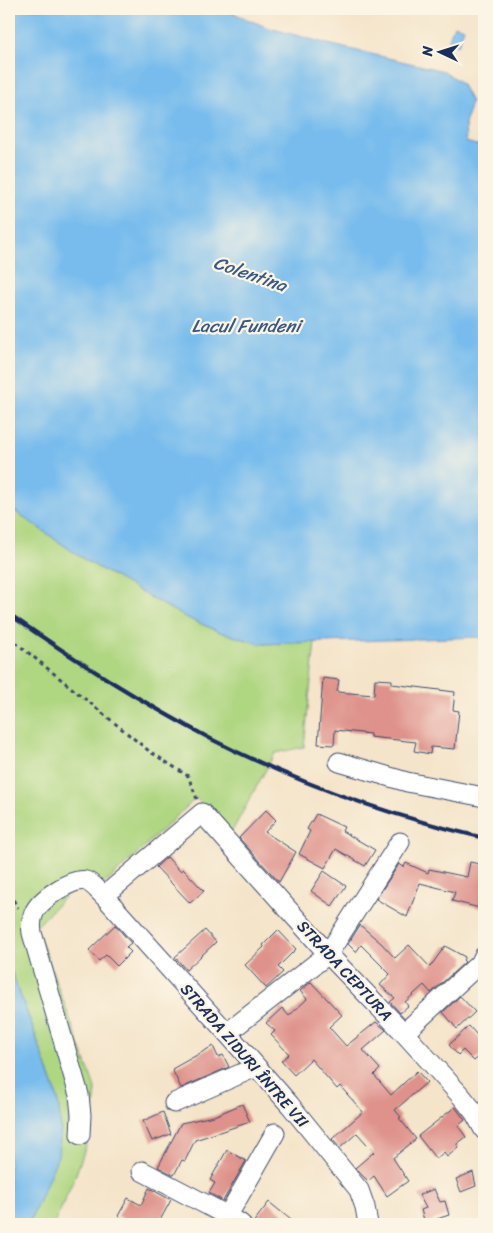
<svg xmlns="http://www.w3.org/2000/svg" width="493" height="1233" font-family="Sriracha,sans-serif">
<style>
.green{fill:#afd681;stroke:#658270}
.water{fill:#77bced;stroke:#4976a6}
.building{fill:#de928b}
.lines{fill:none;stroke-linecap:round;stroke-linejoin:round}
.minor-casing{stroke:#3c4a6e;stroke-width:21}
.path{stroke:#3c4a6e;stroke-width:3;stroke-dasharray:4 4;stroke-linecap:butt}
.minor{stroke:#fff;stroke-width:19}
.rail{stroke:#1b2f5e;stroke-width:4}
.labels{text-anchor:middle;stroke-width:4.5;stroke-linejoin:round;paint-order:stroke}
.street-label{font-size:16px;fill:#1b2f5e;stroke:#fcf5e5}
.water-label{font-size:18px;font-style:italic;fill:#375989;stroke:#fcf5e5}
</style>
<rect width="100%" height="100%" fill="#fcf5e5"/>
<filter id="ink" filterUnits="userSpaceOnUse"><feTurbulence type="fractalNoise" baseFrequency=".02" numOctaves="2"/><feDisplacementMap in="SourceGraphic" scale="10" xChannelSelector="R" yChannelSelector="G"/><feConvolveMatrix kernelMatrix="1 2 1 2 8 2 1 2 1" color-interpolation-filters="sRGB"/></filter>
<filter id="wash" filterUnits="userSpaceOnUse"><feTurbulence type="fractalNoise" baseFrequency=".0096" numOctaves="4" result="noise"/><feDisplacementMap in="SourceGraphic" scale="20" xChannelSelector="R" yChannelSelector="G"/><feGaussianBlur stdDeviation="1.12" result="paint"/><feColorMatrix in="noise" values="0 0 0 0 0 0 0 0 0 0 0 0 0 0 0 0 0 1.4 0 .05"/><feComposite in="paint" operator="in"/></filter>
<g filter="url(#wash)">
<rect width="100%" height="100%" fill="#f4e4c9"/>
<polygon class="green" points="9,507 85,560 183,616 220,632 261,644 315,642 304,747 275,753 230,835 196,798 108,881 68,893 36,927 96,1090 92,1129 76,1174 54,1224 28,1224 61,1129 58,1099 34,1031 9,965"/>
<g class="water">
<polygon points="9,9 224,9 266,27 328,44 444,71 461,83 471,102 465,124 466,142 476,145 484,142 484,637 260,644 220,632 183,616 85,560 9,507"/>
<polygon points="454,25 464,28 458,46 448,42"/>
<polygon points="9,965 34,1031 58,1099 61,1129 58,1156 29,1224 9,1224"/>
</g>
<g id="blocks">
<g class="building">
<polygon points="323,678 339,680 337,692 374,695 375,679 392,680 392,684 455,692 453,710 459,711 455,749 431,747 430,754 414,751 416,742 370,737 370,734 335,730 334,745 318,744"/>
<polygon points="266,810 276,820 265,832 296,852 279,882 239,838"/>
<polygon points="316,814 344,827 342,831 375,850 365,866 336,849 325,868 299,854 310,831 307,829"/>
<polygon points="167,857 180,871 183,869 204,891 190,903 156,867"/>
<polygon points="470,862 484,865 484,909 452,901 455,892 420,883 407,917 376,899 399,864 404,867 406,863 428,873 429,869 467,877"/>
<polygon points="324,871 346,886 332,906 311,891"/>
<polygon points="115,925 131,943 126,947 131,952 117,966 106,955 99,961 89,950"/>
<polygon points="360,925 381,943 395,958 409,945 430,967 445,946 465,957 463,960 465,962 431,993 424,985 405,1002 408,1006 400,1013 390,1002 395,998 380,985 390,974 361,945 356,952 348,944"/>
<polygon points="205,930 216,942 186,970 175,957"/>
<polygon points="278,930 296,949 278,967 283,972 266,988 245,965 264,947 263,945"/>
<polygon points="311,982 342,1015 329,1027 346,1046 376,1022 386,1030 363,1050 380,1069 374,1075 391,1095 417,1071 427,1082 395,1110 401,1117 399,1118 416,1139 393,1158 408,1181 387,1196 374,1176 368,1181 355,1168 374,1152 357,1133 340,1148 332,1139 363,1112 340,1086 337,1089 311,1059 294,1075 281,1061 289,1054 271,1035 275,1031 266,1023 282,1008 289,1016 307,999 300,991"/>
<polygon points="460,996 475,1012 457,1029 443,1012"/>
<polygon points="469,1026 484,1043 484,1052 474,1061 463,1050 458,1055 449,1045"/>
<polygon points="213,1046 218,1057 223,1055 229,1067 181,1088 172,1069"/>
<polygon points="242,1104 250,1122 195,1140 185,1161 182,1160 174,1175 158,1167 181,1123 214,1116"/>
<polygon points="455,1107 465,1120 458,1126 466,1137 457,1144 458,1148 447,1157 444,1152 436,1159 418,1136"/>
<polygon points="163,1112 171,1134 152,1141 143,1121"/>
<polygon points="227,1150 246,1161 223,1201 209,1193 215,1183 210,1180"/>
<polygon points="473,1172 476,1186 461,1192 456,1179"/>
<polygon points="149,1188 171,1200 158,1224 132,1224 118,1216 128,1198 141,1205"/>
<polygon points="434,1189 440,1202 445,1201 449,1215 425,1223 421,1210 426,1208 419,1195"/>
<polygon points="269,1202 296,1224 252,1224"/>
</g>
</g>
</g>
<g filter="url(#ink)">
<use href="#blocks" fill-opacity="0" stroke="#3c4a6e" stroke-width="1"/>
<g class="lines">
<g class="minor-casing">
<g id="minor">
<polyline points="339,762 407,782 484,797"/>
<polyline points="104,896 202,813 328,954 404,1033 462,1097 474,1112 484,1130"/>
<polyline points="227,1033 328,954 400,842"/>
<polyline points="404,1033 481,962 484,956"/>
<polyline points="174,1103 256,1067"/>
<path d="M 80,1135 L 81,1115 L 79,1095 L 32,933 C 31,926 31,919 34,913 C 39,900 72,877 86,881 C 93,883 98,891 104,896 L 227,1033 L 290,1105 L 359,1190 L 365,1207 L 368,1224"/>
<polyline points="142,1171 228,1216 241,1224"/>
<polyline points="223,1224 275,1133"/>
</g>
</g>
<g class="path">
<polyline points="9,637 149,751 188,776 197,799"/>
<polyline points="9,893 18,908"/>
</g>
<use href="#minor" class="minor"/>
<path class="rail" d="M 9,614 C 73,659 141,702 211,739 C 297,783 391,816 484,838"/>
</g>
</g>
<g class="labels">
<g class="street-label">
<text transform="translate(345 970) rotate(47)" y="6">STRADA CEPTURA</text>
<text transform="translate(245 1055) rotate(49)" y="6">STRADA ZIDURI ÎNTRE VII</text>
</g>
<g class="water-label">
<text transform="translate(250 274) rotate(19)" y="6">Colentina</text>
<text x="246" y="332">Lacul Fundeni</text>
</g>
</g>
<rect width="493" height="1233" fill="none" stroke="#fcf5e5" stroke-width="30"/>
<g transform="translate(440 52) rotate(274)" stroke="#fcf5e5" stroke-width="4" paint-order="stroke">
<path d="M0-4L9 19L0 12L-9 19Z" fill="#1b2f5e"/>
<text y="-8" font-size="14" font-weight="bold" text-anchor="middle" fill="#1b2f5e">N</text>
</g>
</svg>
